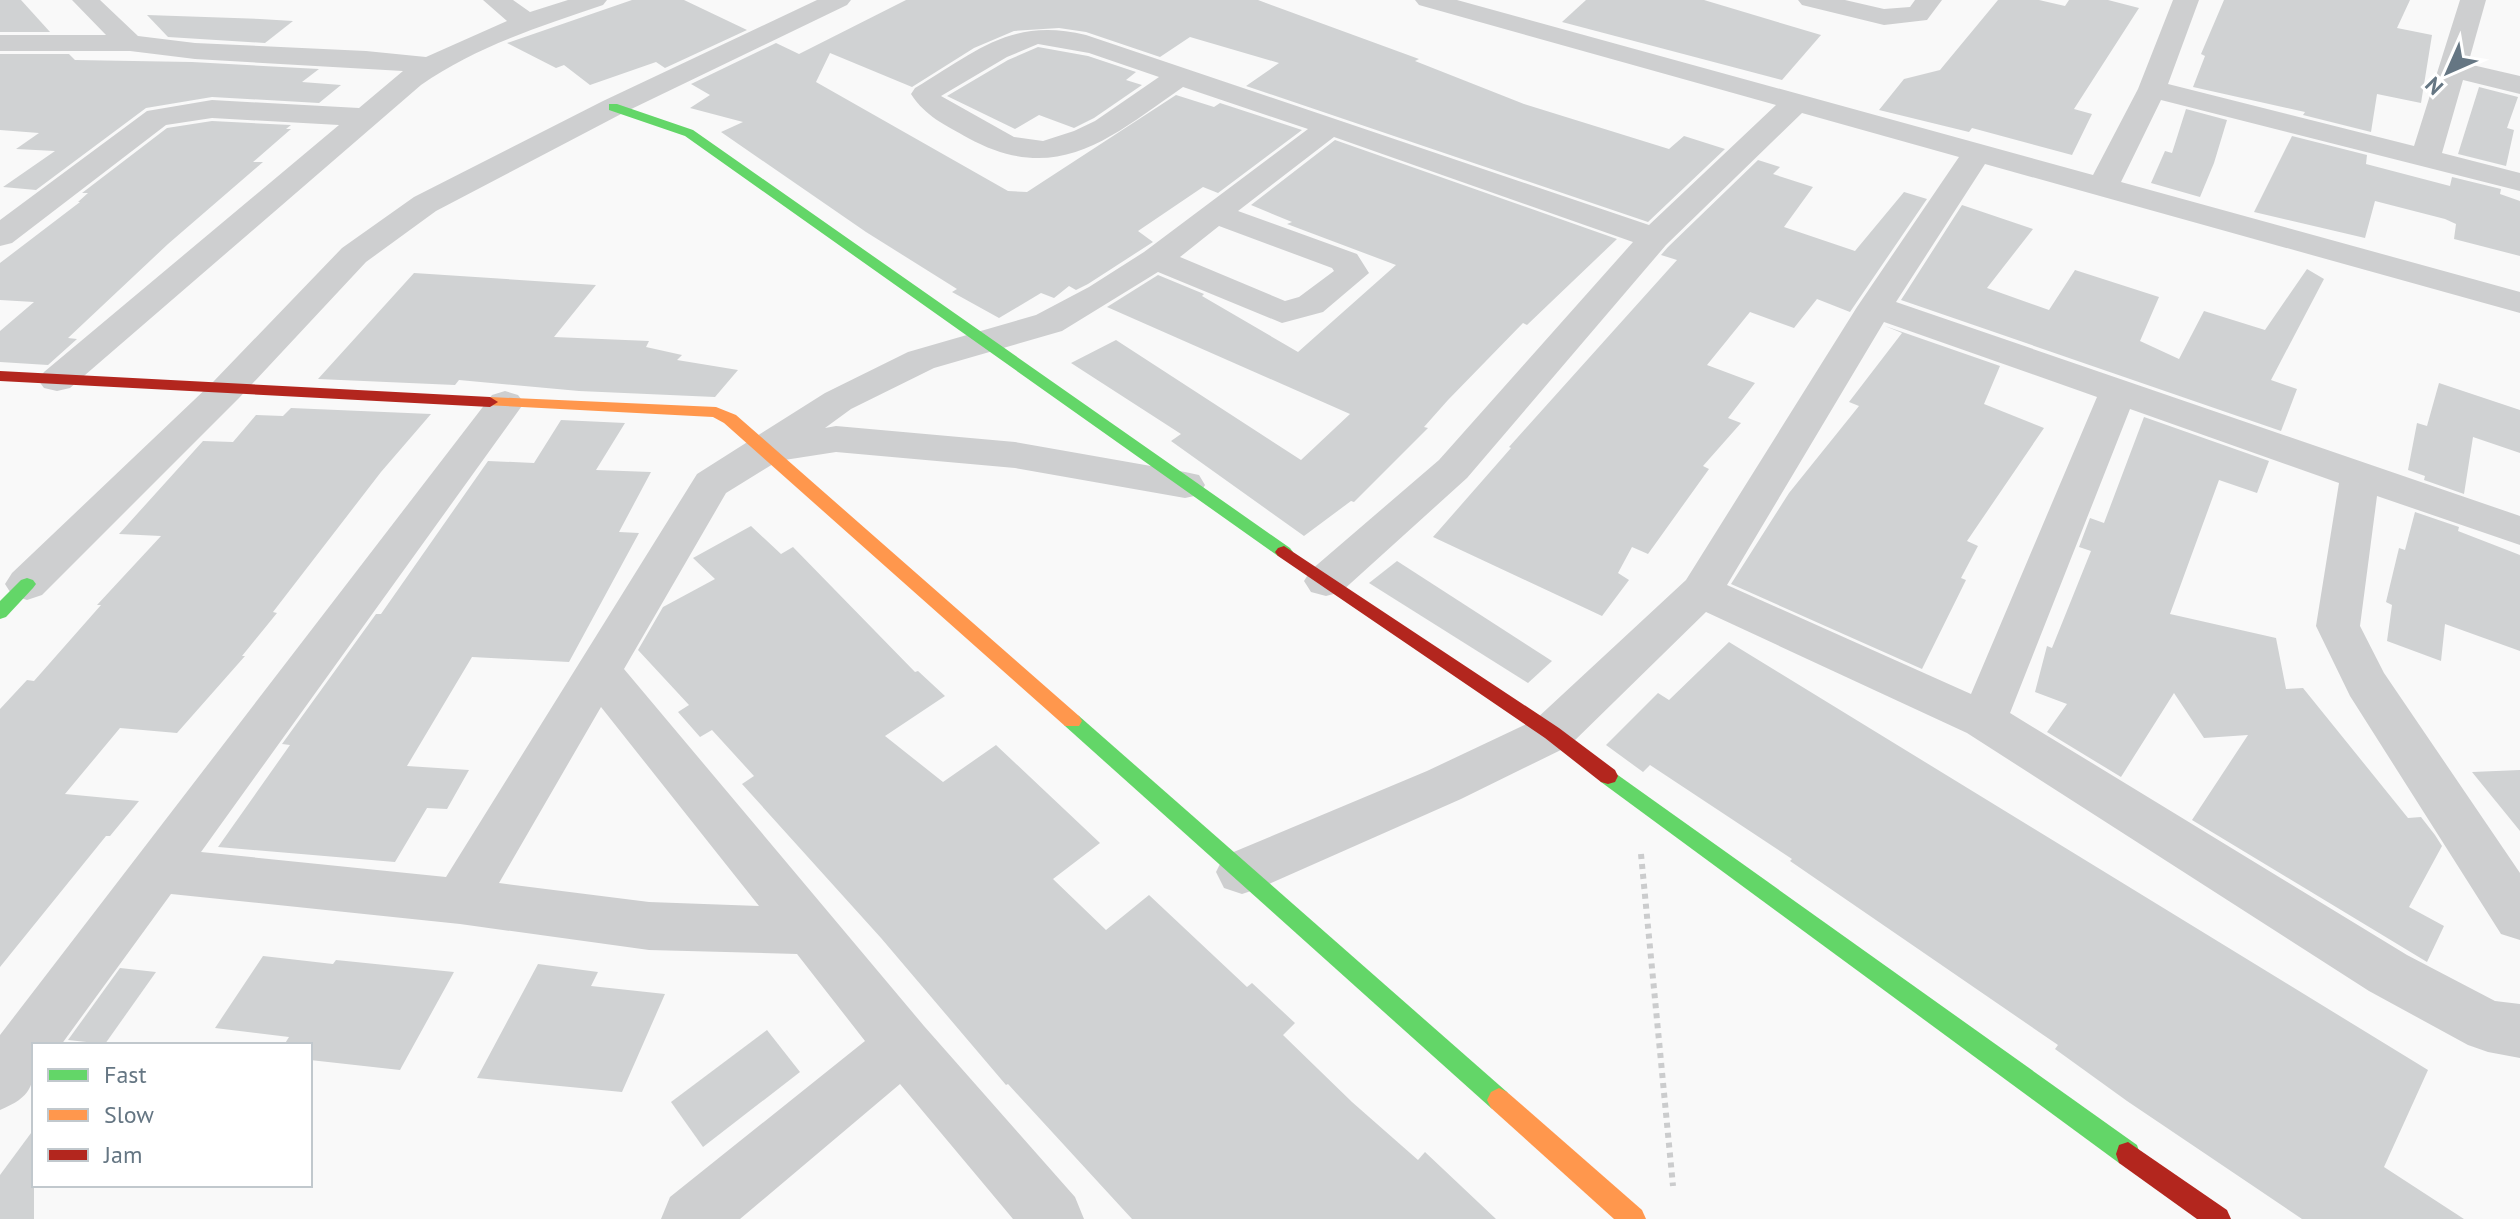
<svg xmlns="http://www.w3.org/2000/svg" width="2520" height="1219" font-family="'PT Sans',sans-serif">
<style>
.building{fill:#d0d2d3}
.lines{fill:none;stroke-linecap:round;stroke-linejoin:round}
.path{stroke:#cbcccd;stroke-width:6;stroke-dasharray:5 5;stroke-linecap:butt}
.street{fill:#cecfd0;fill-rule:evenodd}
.fast{fill:#63d668;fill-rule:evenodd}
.slow{fill:#ff974d;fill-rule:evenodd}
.jam{fill:#b3261e;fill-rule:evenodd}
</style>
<rect width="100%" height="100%" fill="#f9f9f9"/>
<g class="building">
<polygon points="0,0 21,0 50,32 0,32"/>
<polygon points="632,0 684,0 747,30 665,68 656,62 590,85 564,65 556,68 507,43"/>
<polygon points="906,0 1258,0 1419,59 1415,61 1524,104 1669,149 1684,136 1725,149 1648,222 1246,86 1279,63 1190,37 1160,57 1086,32 1059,28 1014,31 974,48 912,87 830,53 816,82 1008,191 1027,192 1176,95 1214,107 1220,103 1302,130 1218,193 1203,187 1138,231 1153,242 1088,284 1076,290 1069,286 1054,298 1041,293 999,318 952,292 957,289 866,232 721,132 743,122 690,108 710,95 691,84 776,43 799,54"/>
<polygon points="1586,0 1704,0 1821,35 1782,80 1562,22"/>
<polygon points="1998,0 2039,0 2065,6 2069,0 2108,0 2139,8 2074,109 2092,114 2072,155 1972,128 1969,132 1879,110 1904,79 1940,70"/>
<polygon points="2224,0 2410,0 2397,28 2432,35 2421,103 2377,94 2371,132 2303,115 2305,112 2193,87 2205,56 2201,54"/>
<polygon points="147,15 260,19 293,21 265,43 168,37"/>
<polygon points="1038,47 1088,56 1136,72 1126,80 1142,85 1094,118 1074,128 1039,115 1015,129 947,96 1008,60"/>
<polygon points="0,54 69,54 75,60 192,62 319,69 302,82 341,85 319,103 212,97 146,108 36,190 3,187 55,151 16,149 39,133 0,130"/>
<polygon points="2479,87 2518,97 2507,128 2514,130 2506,166 2458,154"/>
<polygon points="2186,109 2227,120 2214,163 2200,197 2151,183 2165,151 2172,153"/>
<polygon points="212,121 291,125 286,129 291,129 253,162 263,162 168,244 68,338 77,339 48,365 0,362 0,331 34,302 0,300 0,263 80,202 78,202 88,193 82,193 167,128"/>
<polygon points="2292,136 2367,155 2366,164 2450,186 2452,177 2501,189 2500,194 2520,201 2520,256 2454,239 2456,224 2445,219 2375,201 2365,238 2254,212"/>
<polygon points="1335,140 1617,239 1527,325 1523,323 1448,400 1424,427 1428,428 1354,502 1351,501 1304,536 1171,441 1181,434 1071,363 1116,340 1301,460 1350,414 1107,307 1158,275 1204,294 1202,296 1298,352 1396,265 1287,224 1292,222 1251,205"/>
<polygon points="1758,160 1780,167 1773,174 1813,187 1784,227 1855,251 1904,192 1927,199 1850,312 1817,299 1794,328 1750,312 1707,365 1755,383 1728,418 1741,423 1703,466 1709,469 1648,554 1632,547 1618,573 1629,580 1602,616 1433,537 1511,448 1509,447 1677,260 1661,255 1668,247"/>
<polygon points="1962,205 2033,229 1987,288 2049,310 2075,270 2159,297 2140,341 2179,359 2204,311 2265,330 2307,269 2324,279 2271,380 2297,389 2281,431 1901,300"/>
<polygon points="414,273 596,285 554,337 649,341 646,347 682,355 677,360 738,370 715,397 579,391 459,380 455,385 318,379"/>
<polygon points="1885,326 2000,366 1984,404 2044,428 1967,541 1978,546 1961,578 1966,580 1922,669 1731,584 1789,493 1859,406 1849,402 1902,333"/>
<polygon points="2439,383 2520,410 2520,453 2473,437 2464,494 2424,480 2425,476 2408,470 2417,423 2427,426"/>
<polygon points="291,408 431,414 381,472 273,612 277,613 242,656 245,656 177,733 120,728 65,794 139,801 110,836 106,836 0,967 0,709 27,680 34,681 101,605 97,605 161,536 119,534 203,441 233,442 256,415 283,416"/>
<polygon points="2144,417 2269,461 2257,493 2219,480 2170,614 2276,638 2286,689 2303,688 2408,818 2421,817 2435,835 2442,846 2409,907 2444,926 2427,962 2192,820 2248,735 2204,738 2174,693 2121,777 2047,732 2067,704 2035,692 2047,646 2052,648 2091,551 2079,547 2090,518 2104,523"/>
<polygon points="561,420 625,423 596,470 651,472 619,532 639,533 569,662 472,657 407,766 469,770 447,809 427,808 395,862 218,847 290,745 282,744 376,614 381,614 488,461 534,463"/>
<polygon points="2415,512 2459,527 2458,531 2520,555 2520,651 2445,624 2441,661 2387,641 2392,605 2386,602 2399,548 2405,550"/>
<polygon points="751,526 781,554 793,547 915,672 918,671 945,696 885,736 943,782 996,745 1100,843 1053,879 1106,930 1149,895 1247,987 1252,983 1295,1023 1283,1035 1352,1102 1418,1160 1425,1152 1496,1219 1132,1219 1008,1084 1006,1085 881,938 742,784 754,776 712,730 700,737 678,712 689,705 638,650 663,607 715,579 693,558"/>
<polygon points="1397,561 1552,661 1528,683 1369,583"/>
<polygon points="1729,642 2428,1070 2384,1167 2464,1219 2302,1219 2127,1101 2055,1049 2058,1045 1790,861 1792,859 1650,765 1643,772 1606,745 1658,693 1669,700"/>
<polygon points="2520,770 2520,831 2472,772"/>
<polygon points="263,956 333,964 336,960 454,972 400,1070 310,1060 310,1045 284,1045 289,1037 215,1028"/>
<polygon points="538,964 598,972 591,986 665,994 622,1092 477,1078"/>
<polygon points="120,968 156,972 105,1044 68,1040"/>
<polygon points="767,1030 800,1072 703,1147 671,1102"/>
<polygon points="34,1129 34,1219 0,1219 0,1175"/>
</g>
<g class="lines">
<polyline class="path" points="1641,854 1673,1186"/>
<g class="street">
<path d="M 72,0 L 100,0 L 138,36 L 195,43 L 366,51 L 426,57 L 507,21 L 483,0 L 513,0 L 530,12 L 568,0 L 607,0 L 603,5 C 541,26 475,47 421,85 L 70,388 L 57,391 L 44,388 L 38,380 L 44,372 L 339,125 L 212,118 L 166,125 L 12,243 L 0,246 L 0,220 L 147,111 L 212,100 L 359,108 L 403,71 L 195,59 L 130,51 L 0,51 L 0,35 L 106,35 Z"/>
<polygon points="817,0 851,0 847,5 623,113 436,211 366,262 239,398 42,595 27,600 12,595 5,584 12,573 213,382 342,248 414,197 603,101"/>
<path d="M 1415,0 L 1457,0 L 2093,175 L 2138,89 L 2173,0 L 2199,0 L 2168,84 L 2414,146 L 2460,0 L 2486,0 L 2468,64 L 2520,76 L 2520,94 L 2463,80 L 2442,153 L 2520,173 L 2520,191 L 2161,100 L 2121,182 L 2520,292 L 2520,313 L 1985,164 L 1896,302 L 2520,516 L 2520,545 L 2377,496 L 2360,626 L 2384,673 L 2520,873 L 2520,940 L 2501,934 L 2350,696 L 2316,626 L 2339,483 L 2130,409 L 2010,713 L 2407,955 L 2495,1001 L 2520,1004 L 2520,1058 L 2488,1052 L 2468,1045 L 2369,991 L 1967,733 L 1706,612 L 1569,746 L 1461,799 L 1260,888 L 1242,894 L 1224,888 L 1216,872 L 1224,856 L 1427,771 L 1535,720 L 1686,580 L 1857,307 L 1959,157 L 1802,113 L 1666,245 L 1467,478 L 1341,592 L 1326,596 L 1311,592 L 1304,581 L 1311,570 L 1439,460 L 1633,242 L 1334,137 L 1238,211 L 1357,254 L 1369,273 L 1323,312 L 1282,323 L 1158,272 L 1062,331 L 934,368 L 851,409 L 825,428 L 836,426 L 1015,442 L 1185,472 L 1199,475 L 1205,485 L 1199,495 L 1185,498 L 1015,468 L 836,452 L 778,461 L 726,493 L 624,669 L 924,1026 L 1075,1197 L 1084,1219 L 1013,1219 L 900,1084 L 740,1219 L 661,1219 L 670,1197 L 865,1041 L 797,954 L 649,950 L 460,924 L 171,894 L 61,1045 L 34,1045 C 34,1081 37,1095 0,1110 L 0,1035 L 492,395 L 505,391 L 518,395 L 524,403 L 201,852 L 446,877 L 697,474 L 825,393 L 908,352 L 1036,315 L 1089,287 L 1144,252 L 1308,129 L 1183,87 C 1111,137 1058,187 968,138 C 944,124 926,117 911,94 L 915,88 C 976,52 1010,17 1086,35 L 1649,225 L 1776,105 L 1419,5 ZM 1038,44 L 1089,53 L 1159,77 L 1095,121 L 1074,131 L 1043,141 L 1014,137 L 941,96 L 1007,57 ZM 1219,226 L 1332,268 L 1334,271 L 1299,297 L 1285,301 L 1180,257 ZM 1884,322 L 2097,397 L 1971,694 L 1727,585 ZM 601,707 L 759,906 L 649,902 L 499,883 Z"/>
<polygon points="1798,0 1845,0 1884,9 1910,7 1915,0 1942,0 1927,20 1884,25 1802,5"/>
</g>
<g class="fast">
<polygon points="609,104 617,104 693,130 1290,548 1293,552 1290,556 1278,556 685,136 609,110"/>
<polygon points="27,578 33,580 36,584 33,588 6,617 0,619 0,601 21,580"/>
<polygon points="1072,713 1079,716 1507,1092 1511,1100 1507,1108 1499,1112 1491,1108 1065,726 1062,721 1065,716"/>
<polygon points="1608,768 2137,1145 2140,1154 2137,1163 2128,1166 2119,1163 1601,782 1598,776 1601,770"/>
</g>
<g class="slow">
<polygon points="490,397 716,407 736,415 1079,716 1082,721 1079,726 1065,726 724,423 713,417 485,405 482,402"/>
<polygon points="1499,1088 1507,1092 1642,1210 1646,1219 1614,1219 1491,1108 1487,1100 1491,1092"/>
</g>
<g class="jam">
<polygon points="0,371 490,397 498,402 490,407 0,381"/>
<polygon points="1284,546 1559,728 1615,770 1618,776 1615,782 1608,784 1601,782 1545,738 1278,556 1275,552 1278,548"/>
<polygon points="2128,1142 2227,1210 2231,1219 2197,1219 2119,1163 2116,1154 2119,1145"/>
</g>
</g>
<rect x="32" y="1043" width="280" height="144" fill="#ffffff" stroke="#c1c8cd" stroke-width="2"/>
<rect x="48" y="1069" width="40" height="12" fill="#63d668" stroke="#c1c8cd" stroke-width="2"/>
<text x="104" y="1083" font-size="24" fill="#657683">Fast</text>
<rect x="48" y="1109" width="40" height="12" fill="#ff974d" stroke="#c1c8cd" stroke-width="2"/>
<text x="104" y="1123" font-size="24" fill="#657683">Slow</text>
<rect x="48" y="1149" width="40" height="12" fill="#b3261e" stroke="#c1c8cd" stroke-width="2"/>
<text x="104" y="1163" font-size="24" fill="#657683">Jam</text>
<g transform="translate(2448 72) rotate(225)" stroke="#ffffff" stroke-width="6" paint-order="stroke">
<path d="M0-6L14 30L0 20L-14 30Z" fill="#657683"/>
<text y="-12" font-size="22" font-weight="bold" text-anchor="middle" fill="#657683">N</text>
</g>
</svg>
